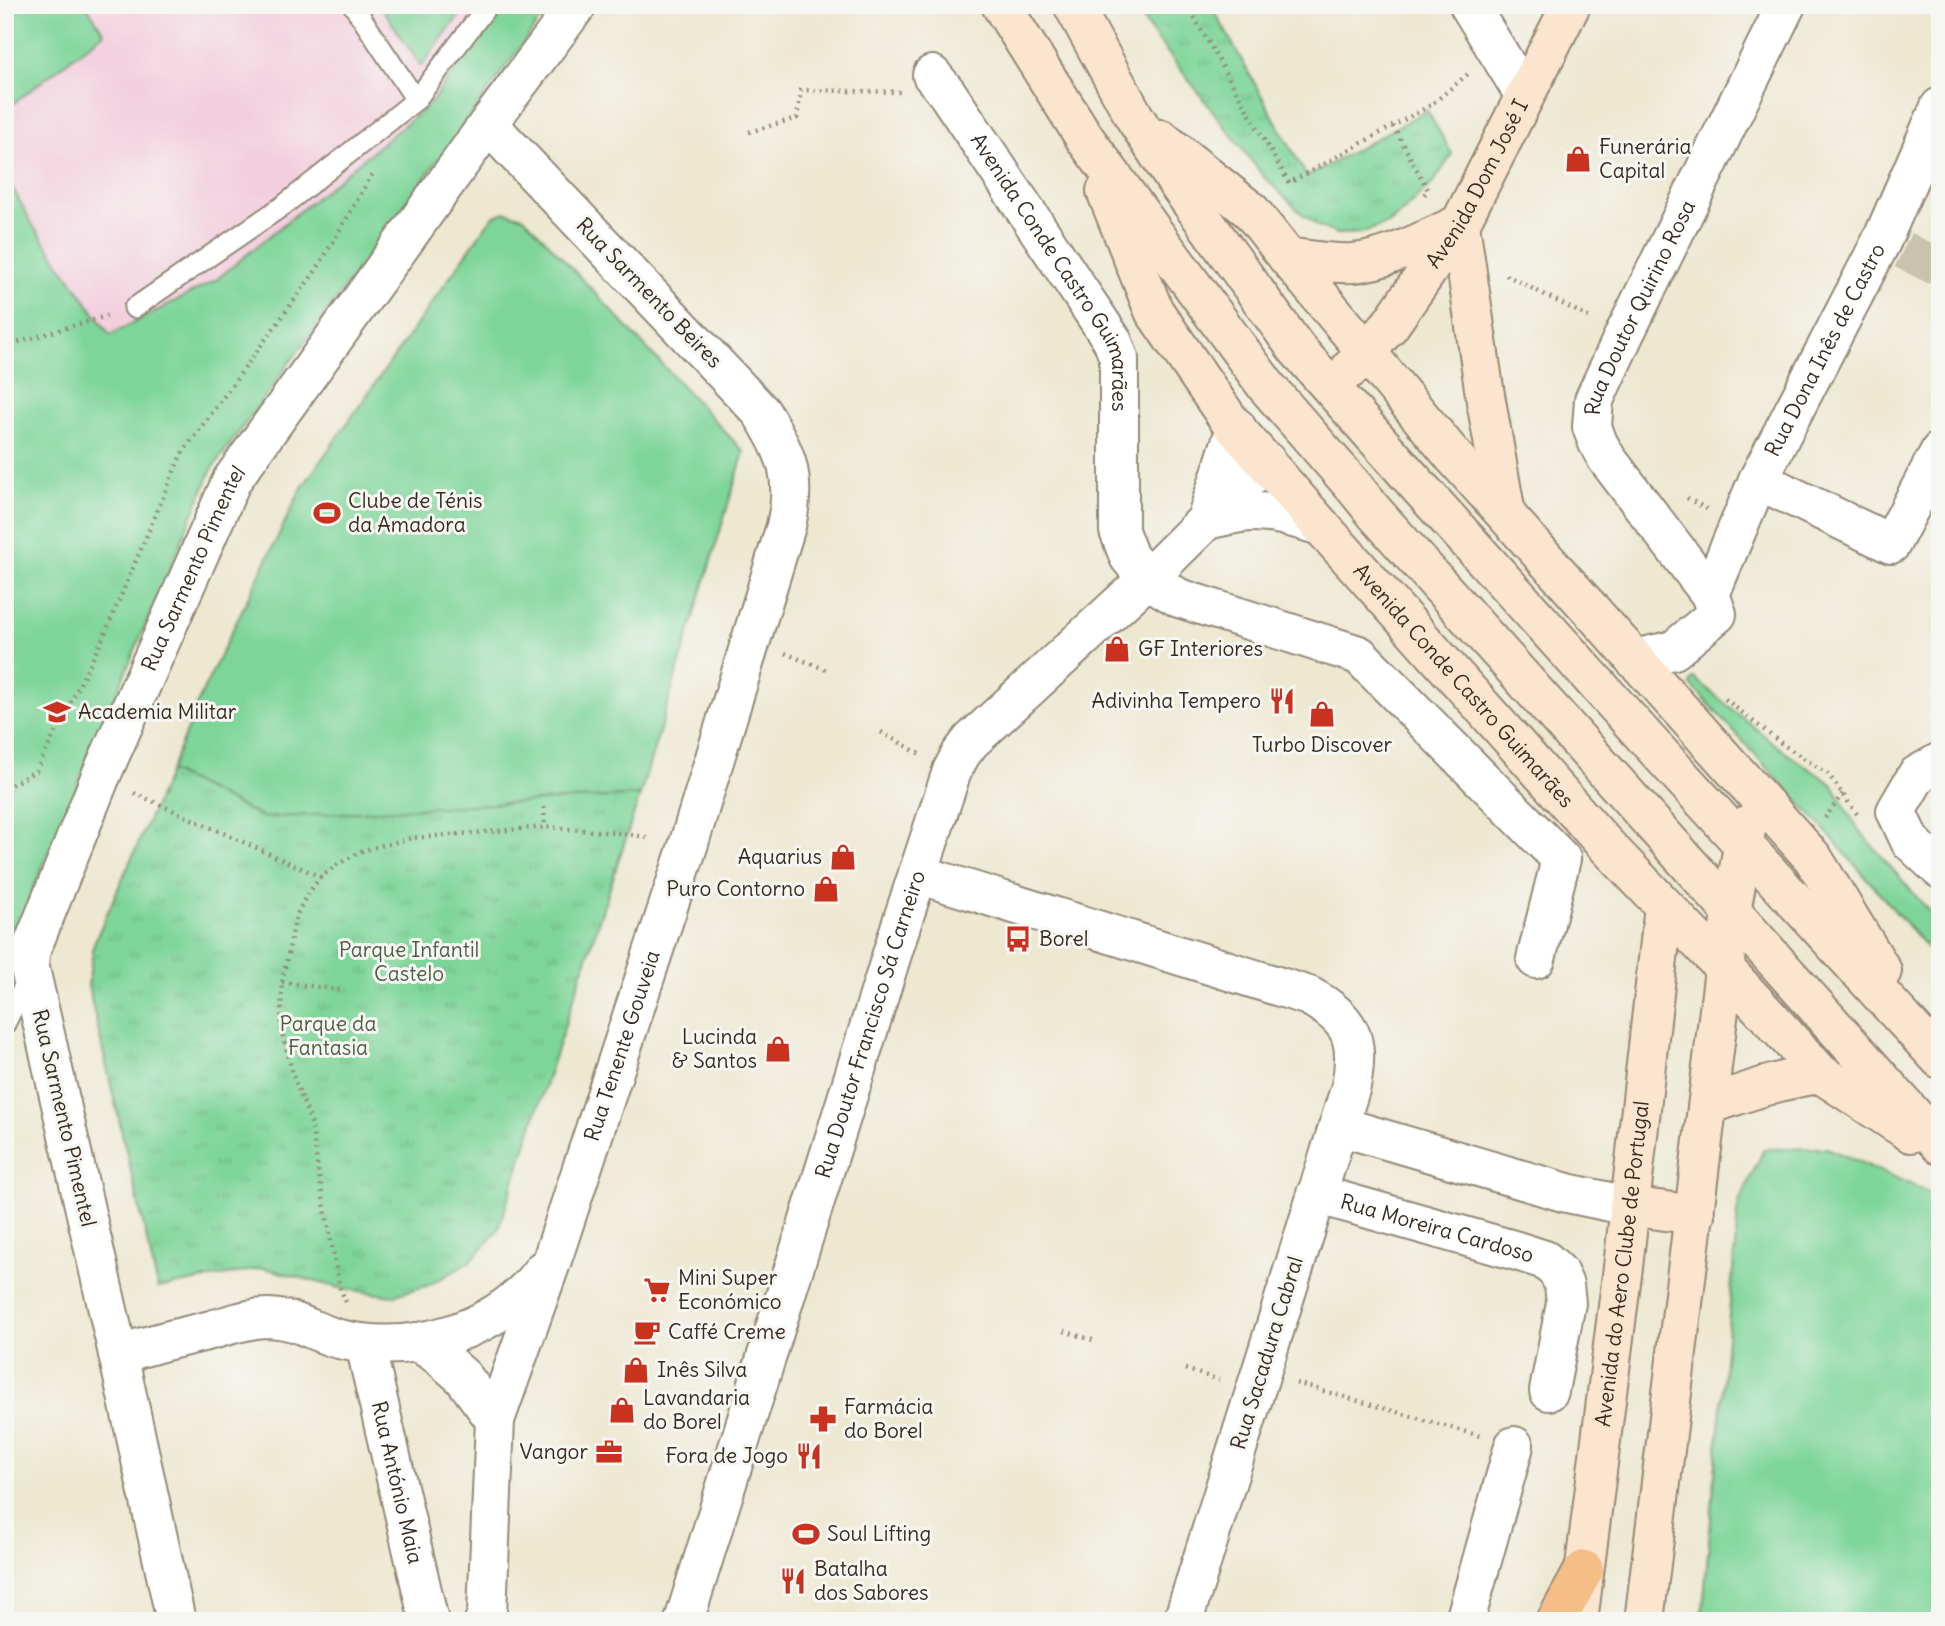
<svg xmlns="http://www.w3.org/2000/svg" width="1945" height="1626" font-family="Delius,sans-serif">
<style>
.built{fill:#f3cfde}
.grass{fill:#7ed599;stroke:#5c805c;stroke-width:2}
.park{fill:url(#park-tufts);stroke:#5c805c;stroke-width:2}
.lines{fill:none;stroke-linecap:round;stroke-linejoin:round}
.street-tunnel{stroke:#cac2ad;stroke-width:38;stroke-dasharray:38 19;stroke-linecap:butt}
.lane-casing{stroke:#948978;stroke-width:23}
.street-casing{stroke:#948978;stroke-width:42}
.secondary-casing{stroke:#948978;stroke-width:42}
.highway-casing{stroke:#948978;stroke-width:42}
.path{stroke:#948978;stroke-width:4.5;stroke-dasharray:2 5;stroke-linecap:butt}
.lane{stroke:#fff;stroke-width:19}
.street{stroke:#fff;stroke-width:38}
.secondary{stroke:#fbe5cf;stroke-width:38}
.highway{stroke:#f6be87;stroke-width:38}
.labels{text-anchor:middle;stroke-width:6;stroke-linejoin:round;paint-order:stroke}
.poi-label{font-size:21px;fill:#3b2a1e;stroke:#f6f6f2;text-anchor:start}
.street-label{font-size:21px;fill:#3b2a1e;stroke:#f6f6f2}
.park-label{font-size:21px;fill:#4f5d43;stroke:#f6f6f2}
</style>
<defs>
<pattern id="park-tufts" width="24" height="20" patternUnits="userSpaceOnUse" patternTransform="scale(1.75)"><rect width="24" height="20" fill="#7ed599"/><path d="M3 7l-1-3M5 7V3M7 7l1-3M15 17l-1-3M17 17v-4M19 17l1-3" fill="none" stroke="#6eb783"/></pattern>
</defs>
<rect width="100%" height="100%" fill="#f6f6f2"/>
<filter id="ink" filterUnits="userSpaceOnUse"><feTurbulence type="fractalNoise" baseFrequency=".0143" numOctaves="2"/><feDisplacementMap in="SourceGraphic" scale="14" xChannelSelector="R" yChannelSelector="G"/><feConvolveMatrix kernelMatrix="1 2 1 2 8 2 1 2 1" color-interpolation-filters="sRGB"/></filter>
<filter id="wash" filterUnits="userSpaceOnUse"><feTurbulence type="fractalNoise" baseFrequency=".00686" numOctaves="4" result="noise"/><feDisplacementMap in="SourceGraphic" scale="28" xChannelSelector="R" yChannelSelector="G"/><feGaussianBlur stdDeviation="1.57" result="paint"/><feColorMatrix in="noise" values="0 0 0 0 0 0 0 0 0 0 0 0 0 0 0 0 0 1.4 0 .05"/><feComposite in="paint" operator="in"/></filter>
<g filter="url(#wash)">
<rect width="100%" height="100%" fill="#eee8d1"/>
<polygon class="built" points="5,5 551,5 212,469 5,955"/>
<g class="grass">
<polygon points="5,5 86,5 104,33 5,110"/>
<polygon points="380,5 467,5 421,66"/>
<polygon points="502,5 551,5 212,469 5,955 5,174 32,224 110,335 216,280 431,103"/>
<polygon points="506,212 524,217 744,452 640,795 264,818 170,771 201,695 301,489 493,216"/>
<polygon points="1694,678 1782,750 1832,784 1857,828 1940,924 1940,963 1823,828 1690,684"/>
<polygon points="1827,1148 1940,1197 1940,1621 1702,1621 1739,1202 1764,1149"/>
</g>
<g class="park">
<polygon points="1134,5 1211,5 1307,177 1427,110 1452,154 1434,182 1390,223 1361,233 1337,234 1318,226 1300,212 1264,177 1147,26"/>
<polygon points="170,771 264,818 640,795 498,1230 470,1262 429,1285 392,1296 340,1288 264,1268 158,1288 88,986 94,943"/>
</g>
</g>
<g filter="url(#ink)">
<g class="lines">
<polyline class="street-tunnel" points="1903,250 1940,268"/>
<g class="lane-casing">
<g id="lane">
<polyline points="353,5 416,100"/>
<polyline points="134,308 284,205 416,100 488,5"/>
<polyline points="5,1024 28,978"/>
</g>
</g>
<g class="street-casing">
<g id="street">
<polyline points="1469,5 1525,96"/>
<path id="s1" d="M 932,75 L 947,93 L 1112,340 L 1119,358 L 1119,531 L 1129,557 L 1147,579 L 1179,598 L 1359,655 L 1561,859 L 1536,959"/>
<polyline points="1758,480 1891,544 1940,451"/>
<polyline points="1208,514 1236,427"/>
<path d="M 1206,520 C 1221,517 1235,513 1250,512 C 1275,511 1297,519 1321,526"/>
<path id="s2" d="M 1710,594 L 1758,480 L 1882,240 L 1940,107"/>
<path id="s3" d="M 1634,659 L 1674,650 L 1717,614 L 1710,594 L 1607,459 L 1598,443 L 1592,427 L 1594,400 L 1624,335 L 1786,5"/>
<polyline points="1940,762 1917,775 1896,811 1910,841 1940,869"/>
<path d="M 918,874 L 1309,996 C 1351,1019 1360,1038 1351,1086 L 1183,1621"/>
<polyline points="1339,1126 1567,1193 1629,1206"/>
<path id="s4" d="M 1316,1194 L 1517,1251 L 1545,1260 L 1558,1272 L 1564,1285 L 1566,1303 L 1549,1391"/>
<polyline points="418,1342 439,1356 463,1377 495,1420"/>
<path id="s5" d="M 365,1344 L 429,1621"/>
<path d="M 118,1354 C 149,1345 180,1337 211,1330 C 230,1325 248,1318 268,1318 C 299,1319 312,1332 339,1339 C 412,1356 498,1332 543,1270"/>
<path id="s6" d="M 176,1621 L 118,1354 L 31,973 L 29,961 L 31,950 L 100,778 L 232,480 L 488,124 L 577,5"/>
<path id="s7" d="M 484,1621 L 487,1614 L 495,1420 L 553,1257 L 688,846 L 786,526 C 797,478 787,453 761,412 L 488,124"/>
<path id="s8" d="M 684,1621 L 902,922 L 952,771 L 961,754 L 971,741 L 1147,579 L 1266,461"/>
<polyline points="1465,1621 1514,1446"/>
</g>
</g>
<g class="secondary-casing">
<g id="secondary">
<polyline points="1001,5 1086,140 1267,387 1355,488 1375,513 1940,1145"/>
<polyline points="1073,5 1135,118 1177,183 1296,348 1420,488 1652,745 1940,1059"/>
<polyline points="1161,139 1251,211 1288,258 1454,457 1813,858 1882,971"/>
<path id="s9" d="M 1106,191 L 1154,311 L 1231,423 L 1321,526 L 1603,842 L 1725,969 L 1821,1074 L 1911,1133"/>
<polyline points="1460,224 1485,395 1506,514"/>
<path d="M 1288,258 C 1307,259 1335,265 1353,263 C 1389,260 1428,238 1460,224"/>
<path id="s10" d="M 1350,369 L 1390,325 L 1460,224 L 1571,5"/>
<path d="M 1708,1105 C 1745,1093 1782,1078 1821,1074"/>
<polyline points="1629,1206 1695,1215"/>
<path id="s11" d="M 1578,1621 L 1623,1267 L 1664,906"/>
<polyline points="1644,1621 1731,912 1747,825"/>
</g>
</g>
<g class="highway-casing">
<polyline id="highway" points="1556,1621 1584,1570"/>
</g>
<g class="path">
<polyline points="1187,5 1289,183 1431,105 1469,73"/>
<polyline points="1393,126 1428,190 1421,198"/>
<polyline points="749,132 797,118 801,90 900,92"/>
<polyline points="1506,275 1592,319"/>
<polyline points="5,346 107,316"/>
<polyline points="1687,498 1707,509"/>
<polyline points="785,653 829,671"/>
<polyline points="1725,699 1782,744 1828,774 1857,814"/>
<polyline points="881,732 920,754"/>
<polyline points="5,788 36,771 103,638 181,455 317,269 373,173"/>
<polyline points="134,793 321,877"/>
<polyline points="544,807 545,827"/>
<polyline points="1825,818 1843,793"/>
<polyline points="282,982 339,990"/>
<polyline points="346,1302 340,1288 331,1241 319,1176 311,1122 293,1075 281,1028 282,982 296,916 306,896 321,877 338,864 364,850 412,838 545,827 628,834 650,838"/>
<polyline points="1064,1331 1093,1340"/>
<polyline points="1185,1369 1219,1380"/>
<polyline points="1296,1383 1480,1436"/>
</g>
<use href="#lane" class="lane"/>
<use href="#street" class="street"/>
<use href="#secondary" class="secondary"/>
<use href="#highway" class="highway"/>
</g>
</g>
<defs>
<g id="shop-bare" transform="scale(2.1)"><path d="M-5-2.5h2.3a2.7 3.5 0 0 1 5.4 0H5L5.5 6h-11ZM-1.5-2.5h3a1.5 2.3 0 0 0-3 0Z" fill="#c8321e" stroke="#f6f6f2" stroke-width="2.5" paint-order="stroke"/></g>
<g id="stadium-bare" transform="scale(2.1)"><path d="M0-5a6.5 5 0 1 0 0 10a6.5 5 0 1 0 0-10ZM-3.5-1.8h7v3.6h-7Z" fill="#c8321e" stroke="#f6f6f2" stroke-width="2.5" paint-order="stroke"/></g>
<g id="restaurant-bare" transform="scale(2.1)"><path d="M-5-6h1v4h1v-4h1v4h1v-4h1v5L-1.5 .5V6h-2V.5L-5-1ZM5-6V6H3V1.5H1.5Q1.5-4 5-6Z" fill="#c8321e" stroke="#f6f6f2" stroke-width="2.5" paint-order="stroke"/></g>
<g id="university-bare" transform="scale(2.1)"><path d="M0-5L7-2L0 1L-7-2ZM-4 1L0 2.5L4 1V4Q0 6-4 4Z" fill="#c8321e" stroke="#f6f6f2" stroke-width="2.5" paint-order="stroke"/></g>
<g id="bus-bare" transform="scale(2.1)"><path d="M-5-6H5V4H4V6H2V4H-2V6H-4V4H-5ZM-3.5-4V0h7V-4ZM-3.5 1.2v1.5H-2V1.2ZM2 1.2v1.5H3.5V1.2Z" fill="#c8321e" stroke="#f6f6f2" stroke-width="2.5" paint-order="stroke"/></g>
<g id="supermarket-bare" transform="scale(2.1)"><path d="M-6-5.5h2.5l.6 2H6L4.5 2H-2.5L-4.4-4H-6ZM-1.5 3.2a1.3 1.3 0 1 0 .1 0ZM3 3.2a1.3 1.3 0 1 0 .1 0Z" fill="#c8321e" stroke="#f6f6f2" stroke-width="2.5" paint-order="stroke"/></g>
<g id="cafe-bare" transform="scale(2.1)"><path d="M-5.5-4.5H6V0H3Q3 3.5 0 3.5H-2.5Q-5.5 3.5-5.5 0ZM3-3.2v2h1.7v-2ZM-6 4.5H4V6H-6Z" fill="#c8321e" stroke="#f6f6f2" stroke-width="2.5" paint-order="stroke"/></g>
<g id="pharmacy-bare" transform="scale(2.1)"><path d="M-2-6h4v4h4v4h-4v4h-4v-4h-4v-4h4Z" fill="#c8321e" stroke="#f6f6f2" stroke-width="2.5" paint-order="stroke"/></g>
<g id="office-bare" transform="scale(2.1)"><path d="M-6-3h4V-5.5h4V-3h4V5H-6ZM-1-4.5V-3h2v-1.5ZM-6 0V1H6V0Z" fill="#c8321e" stroke="#f6f6f2" stroke-width="2.5" paint-order="stroke"/></g>
</defs>
<g fill-rule="evenodd">
<use href="#shop-bare" x="1578" y="159"/>
<use href="#stadium-bare" x="327" y="513"/>
<use href="#shop-bare" x="1117" y="649"/>
<use href="#restaurant-bare" x="1282" y="701"/>
<use href="#university-bare" x="57" y="712"/>
<use href="#shop-bare" x="1322" y="714"/>
<use href="#shop-bare" x="843" y="857"/>
<use href="#shop-bare" x="826" y="889"/>
<use href="#bus-bare" x="1018" y="939"/>
<use href="#shop-bare" x="778" y="1049"/>
<use href="#supermarket-bare" x="657" y="1290"/>
<use href="#cafe-bare" x="647" y="1332"/>
<use href="#shop-bare" x="636" y="1370"/>
<use href="#shop-bare" x="622" y="1410"/>
<use href="#pharmacy-bare" x="823" y="1419"/>
<use href="#office-bare" x="609" y="1452"/>
<use href="#restaurant-bare" x="809" y="1456"/>
<use href="#stadium-bare" x="806" y="1534"/>
<use href="#restaurant-bare" x="793" y="1581"/>
</g>
<g class="labels">
<g class="poi-label">
<text x="1599" y="154">Funerária<tspan x="1599" dy="24">Capital</tspan></text>
<text x="348" y="508">Clube de Ténis<tspan x="348" dy="24">da Amadora</tspan></text>
<text x="1138" y="656">GF Interiores</text>
<text x="1261" y="708" text-anchor="end">Adivinha Tempero</text>
<text x="78" y="719">Academia Militar</text>
<text x="1322" y="752" text-anchor="middle">Turbo Discover</text>
<text x="822" y="864" text-anchor="end">Aquarius</text>
<text x="805" y="896" text-anchor="end">Puro Contorno</text>
<text x="1039" y="946">Borel</text>
<text x="757" y="1044" text-anchor="end">Lucinda<tspan x="757" dy="24">&amp; Santos</tspan></text>
<text x="678" y="1285">Mini Super<tspan x="678" dy="24">Económico</tspan></text>
<text x="668" y="1339">Caffé Creme</text>
<text x="657" y="1377">Inês Silva</text>
<text x="643" y="1405">Lavandaria<tspan x="643" dy="24">do Borel</tspan></text>
<text x="844" y="1414">Farmácia<tspan x="844" dy="24">do Borel</tspan></text>
<text x="588" y="1459" text-anchor="end">Vangor</text>
<text x="788" y="1463" text-anchor="end">Fora de Jogo</text>
<text x="827" y="1541">Soul Lifting</text>
<text x="814" y="1576">Batalha<tspan x="814" dy="24">dos Sabores</tspan></text>
</g>
<g class="street-label">
<text dy="7" stroke="none"><textPath href="#s10" startOffset="226">Avenida Dom José I</textPath></text>
<text dy="7" stroke="none"><textPath href="#s1" startOffset="234">Avenida Conde Castro Guimarães</textPath></text>
<text transform="translate(649 293) rotate(46)" y="7">Rua Sarmento Beires</text>
<text dy="7" stroke="none"><textPath href="#s3" startOffset="453">Rua Doutor Quirino Rosa</textPath></text>
<text dy="7" stroke="none"><textPath href="#s2" startOffset="270">Rua Dona Inês de Castro</textPath></text>
<text dy="7" stroke="none"><textPath href="#s6" startOffset="1102">Rua Sarmento Pimentel</textPath></text>
<text dy="7" stroke="none"><textPath href="#s9" startOffset="616">Avenida Conde Castro Guimarães</textPath></text>
<text dy="7" stroke="none"><textPath href="#s8" startOffset="625">Rua Doutor Francisco Sá Carneiro</textPath></text>
<text dy="7" stroke="none"><textPath href="#s7" startOffset="597">Rua Tenente Gouveia</textPath></text>
<text transform="translate(64 1118) rotate(77)" y="7">Rua Sarmento Pimentel</text>
<text dy="7" stroke="none"><textPath href="#s4" startOffset="126">Rua Moreira Cardoso</textPath></text>
<text dy="7" stroke="none"><textPath href="#s11" startOffset="360">Avenida do Aero Clube de Portugal</textPath></text>
<text transform="translate(1267 1353) rotate(-73)" y="7">Rua Sacadura Cabral</text>
<text dy="7" stroke="none"><textPath href="#s5" startOffset="142">Rua António Maia</textPath></text>
</g>
<g class="park-label">
<text x="409" y="957">Parque Infantil<tspan x="409" dy="24">Castelo</tspan></text>
<text x="328" y="1031">Parque da<tspan x="328" dy="24">Fantasia</tspan></text>
</g>
</g>
<rect width="1945" height="1626" fill="none" stroke="#f6f6f2" stroke-width="28"/>
</svg>
